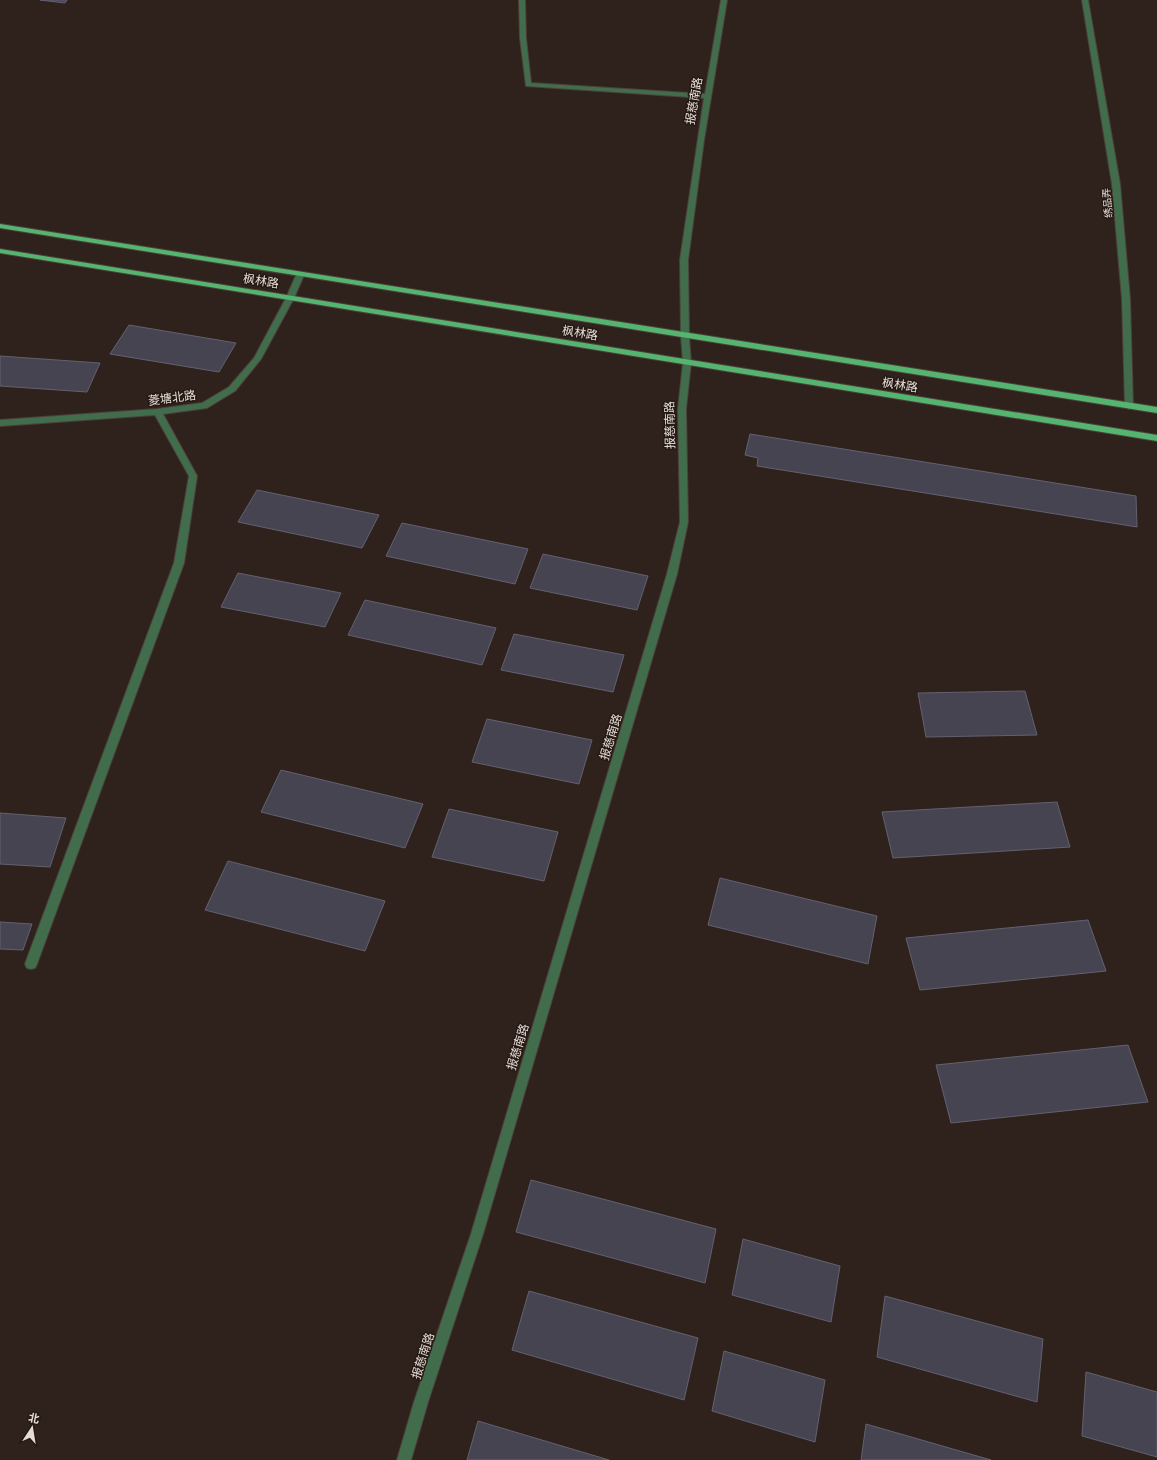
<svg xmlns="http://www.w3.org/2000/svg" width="1157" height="1460" font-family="'Archivo Narrow','Noto Sans SC',sans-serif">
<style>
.building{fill:#474452;stroke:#636170}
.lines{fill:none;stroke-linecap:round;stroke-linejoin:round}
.minor-casing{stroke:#4c403a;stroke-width:2}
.major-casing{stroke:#4c403a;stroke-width:2}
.minor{fill:#416d4c;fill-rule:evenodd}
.major{fill:#54b470;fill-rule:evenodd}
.labels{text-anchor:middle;stroke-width:3;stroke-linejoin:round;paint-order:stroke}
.far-street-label{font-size:10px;fill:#e5dcd7;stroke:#251913}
.street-label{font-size:12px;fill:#e5dcd7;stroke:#251913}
</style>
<rect width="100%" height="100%" fill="#2f221c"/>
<g class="building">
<polygon points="40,0 67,0 65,3"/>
<polygon points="129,325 236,343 219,372 110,354"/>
<polygon points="0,356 100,363 87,392 0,386"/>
<polygon points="750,434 1136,496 1137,527 757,466 758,458 745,455"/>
<polygon points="257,490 379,515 362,548 238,522"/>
<polygon points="402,523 528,549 515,584 386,556"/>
<polygon points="543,554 648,576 637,610 530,588"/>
<polygon points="238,573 341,593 325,627 221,607"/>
<polygon points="365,600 496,628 482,665 348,635"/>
<polygon points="514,634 624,655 613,692 501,670"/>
<polygon points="1025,691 1037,735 926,737 918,693"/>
<polygon points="487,719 592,740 579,784 472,762"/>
<polygon points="281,770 423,804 405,848 261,812"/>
<polygon points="1057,802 1070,847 893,858 882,812"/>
<polygon points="449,809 558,832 544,881 432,857"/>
<polygon points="0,813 66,818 50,867 0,864"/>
<polygon points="228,861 385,901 365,951 205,910"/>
<polygon points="720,878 877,916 868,964 708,925"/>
<polygon points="1088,920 1106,971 920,990 906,938"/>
<polygon points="0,922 32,924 23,950 0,949"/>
<polygon points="1128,1045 1148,1102 951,1123 936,1065"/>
<polygon points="531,1180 716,1229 705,1283 516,1232"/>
<polygon points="743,1239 840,1266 831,1322 732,1295"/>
<polygon points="529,1291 698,1338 684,1400 512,1350"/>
<polygon points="885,1296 1043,1339 1037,1402 877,1357"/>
<polygon points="724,1351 825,1380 815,1442 712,1411"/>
<polygon points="1086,1372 1157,1392 1157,1457 1082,1436"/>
<polygon points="478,1421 609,1460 467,1460"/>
<polygon points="866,1424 991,1460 861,1460"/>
</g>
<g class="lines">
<g class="minor-casing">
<g id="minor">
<polygon points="519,0 525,0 526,38 531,83 705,94 721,0 727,0 704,140 688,260 689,336 691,363 686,409 688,522 677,574 483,1234 428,1402 411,1460 397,1460 414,1402 471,1234 667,574 680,522 678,409 683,363 681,336 680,260 704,98 526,86 520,38"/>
<polygon points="1082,0 1088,0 1120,184 1130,299 1133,406 1129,409 1125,406 1122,299 1112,184"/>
<polygon points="297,273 303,273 304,275 294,298 261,359 235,391 207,408 163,414 197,476 184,563 37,964 35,968 31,969 27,968 25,964 174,563 189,476 155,415 0,426 0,420 157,409 202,403 229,387 254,358 286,298"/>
</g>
</g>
<g class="major-casing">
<g id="major">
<polygon points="0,224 1157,407 1157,413 0,228"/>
<polygon points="0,249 1157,435 1157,441 0,253"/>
</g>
</g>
<use href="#minor" class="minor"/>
<use href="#major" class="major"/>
</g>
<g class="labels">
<g class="far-street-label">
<text transform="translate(1107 203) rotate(-95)" y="4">绣品弄</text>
</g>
<g class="street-label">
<text transform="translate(694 101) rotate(-80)" y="4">报慈南路</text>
<text transform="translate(261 281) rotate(9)" y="4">枫林路</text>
<text transform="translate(580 333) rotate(9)" y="4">枫林路</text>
<text transform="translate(900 385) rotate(9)" y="4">枫林路</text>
<text transform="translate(172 398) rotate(-7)" y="4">菱塘北路</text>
<text transform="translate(670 425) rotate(-91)" y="4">报慈南路</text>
<text transform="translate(611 737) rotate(-73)" y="4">报慈南路</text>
<text transform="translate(518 1047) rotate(-73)" y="4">报慈南路</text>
<text transform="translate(423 1356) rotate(-72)" y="4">报慈南路</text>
</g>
</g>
<g transform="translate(32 1428) rotate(12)" stroke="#251913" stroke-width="3" paint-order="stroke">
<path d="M0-3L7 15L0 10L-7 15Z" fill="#e5dcd7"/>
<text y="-6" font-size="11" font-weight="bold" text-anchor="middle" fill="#e5dcd7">北</text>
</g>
</svg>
